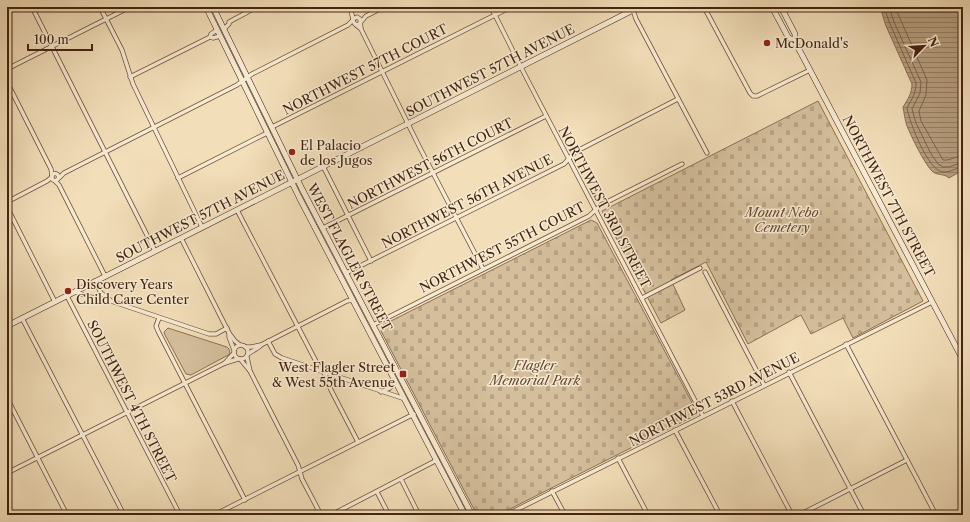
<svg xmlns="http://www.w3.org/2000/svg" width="970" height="522" font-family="'Libre Caslon Text',serif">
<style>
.green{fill:#d4be9c;stroke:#8c7156}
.cemetery{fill:url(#cemetery-stones);stroke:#8c7156}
.water{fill:url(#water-rules);stroke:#896e53}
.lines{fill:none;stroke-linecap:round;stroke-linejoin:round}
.shore{stroke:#7e6248;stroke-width:1}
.street-casing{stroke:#70523a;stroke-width:5}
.secondary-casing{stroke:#442410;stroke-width:6}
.street{stroke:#f7ead2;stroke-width:3.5}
.secondary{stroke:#f7ead2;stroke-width:5}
.poi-dot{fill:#8f2418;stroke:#f7ead2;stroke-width:1.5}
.labels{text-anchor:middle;stroke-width:3;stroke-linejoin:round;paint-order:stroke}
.poi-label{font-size:13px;fill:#442410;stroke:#f7ead2;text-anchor:start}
.street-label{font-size:13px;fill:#442410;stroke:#f7ead2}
.park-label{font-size:13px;font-style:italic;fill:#684a33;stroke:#f7ead2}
</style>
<defs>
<pattern id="cemetery-stones" width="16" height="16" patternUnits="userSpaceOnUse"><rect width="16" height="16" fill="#d4be9c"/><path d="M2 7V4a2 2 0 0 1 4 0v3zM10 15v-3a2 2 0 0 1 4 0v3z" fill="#b7a385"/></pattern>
<pattern id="water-rules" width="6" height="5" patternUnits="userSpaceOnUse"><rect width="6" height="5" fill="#b79f80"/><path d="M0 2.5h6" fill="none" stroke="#968167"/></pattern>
</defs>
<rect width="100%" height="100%" fill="#f2deb9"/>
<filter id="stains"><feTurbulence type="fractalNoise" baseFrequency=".005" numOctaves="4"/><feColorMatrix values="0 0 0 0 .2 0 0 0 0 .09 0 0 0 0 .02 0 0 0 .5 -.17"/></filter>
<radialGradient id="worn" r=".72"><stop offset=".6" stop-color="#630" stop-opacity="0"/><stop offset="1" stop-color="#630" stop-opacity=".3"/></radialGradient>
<polygon class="green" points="168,328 227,347 229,349 230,354 191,375 186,374 165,335 164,332"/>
<g class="cemetery">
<polygon points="818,101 923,301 853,338 843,318 811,334 801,315 748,344 706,262 671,280 685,310 661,323 602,211"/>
<polygon points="591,220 597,223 698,414 498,515 477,515 381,331 383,325"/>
</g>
<path class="water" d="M 880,7 L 963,7 L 963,170 L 949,178 C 944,173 937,176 932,171 C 924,163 911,136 907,126 C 905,120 904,113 903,107 C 908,99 912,93 912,84 L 886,26 Z"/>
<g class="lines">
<g class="shore">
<path d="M 884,7 L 890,24 L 916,83 C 916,93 912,99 907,108 C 909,121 928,171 943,172 C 953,172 954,168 963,167"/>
<polyline points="889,7 894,22 921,82 920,93 912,109 916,123 930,152 938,164 943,167 949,167 963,162"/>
<path d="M 895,7 L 927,80 L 926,95 L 919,111 L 921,121 L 943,160 C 950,161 955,156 963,156"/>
</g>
<g class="street-casing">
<g id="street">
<polyline points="32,7 155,251"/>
<polyline points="100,7 122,50 133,84 202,227"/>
<polyline points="350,7 353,19"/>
<polyline points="491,7 525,75 703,416"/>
<polyline points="632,7 636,19 707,153"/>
<polyline points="704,7 750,93 753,96 757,96 810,70"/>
<polyline points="361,22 366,16 384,7"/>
<polyline points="360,23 358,25 355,24 353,21 353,19 357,17 360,19 361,29"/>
<polyline points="356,25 361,29 420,148 483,269"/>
<polyline points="224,29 229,24 229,22 257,7"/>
<polyline points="210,37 211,34 217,30"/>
<polyline points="7,69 130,7"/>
<polyline points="130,77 210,37 213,38 220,36"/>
<polyline points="7,82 51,169 52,176"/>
<polyline points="272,127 511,7"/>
<polyline points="323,166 371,261"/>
<circle cx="55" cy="177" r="3.5"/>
<polyline points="59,178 64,173 237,85 252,74 348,25 353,20"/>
<polyline points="178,178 267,133"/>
<polyline points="55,181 59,185 105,276"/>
<polyline points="7,202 47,181 52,177"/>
<polyline points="7,207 55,302"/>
<polyline points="237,210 321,371"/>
<polyline points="323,228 546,116"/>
<polyline points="181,238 229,333 235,341 240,345"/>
<polyline points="705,272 764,385"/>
<polyline points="346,273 564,164 575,152 678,99"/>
<polyline points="95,281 101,293 110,300"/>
<polyline points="75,292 90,297 111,301 209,334 216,334 227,328"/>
<polyline points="67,296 180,515"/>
<polyline points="642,298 700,268"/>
<polyline points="22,318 124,515"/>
<polyline points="159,318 156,326 158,331 245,500"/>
<polyline points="373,325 589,216 601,205 682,164"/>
<polyline points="229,333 229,337 234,350"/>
<polyline points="268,341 275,354 282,358 405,399"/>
<polyline points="846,344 936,515"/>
<circle cx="241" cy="352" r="7"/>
<polyline points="245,347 251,347 261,345 347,301 353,300"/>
<polyline points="248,354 259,347 261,345"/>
<polyline points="247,357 250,371"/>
<polyline points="240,359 250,371 280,430 298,465 302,479 321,515"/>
<polyline points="225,363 234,353"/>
<polyline points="324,372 331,390 358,442"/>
<polyline points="789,372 864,515"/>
<polyline points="381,392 390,388 395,380"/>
<polyline points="7,398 67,515"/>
<polyline points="732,401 792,515"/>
<polyline points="675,430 720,515"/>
<polyline points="618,458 648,515"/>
<polyline points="7,473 225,363 238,359"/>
<polyline points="401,479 419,515"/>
<polyline points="552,491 565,515"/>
<polyline points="377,492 389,515"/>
<polyline points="7,507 11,515"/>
<polyline points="214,515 414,414"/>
<polyline points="331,515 437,460"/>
<polyline points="506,515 932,302"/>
<polyline points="799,515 901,463 907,460"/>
</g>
</g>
<g class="secondary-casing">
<g id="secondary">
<polyline points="206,7 299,197 465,515"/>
<polyline points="213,7 302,189 472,515"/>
<polyline points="772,7 788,37 795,42 802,55 963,360"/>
<polyline points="781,7 795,34 795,42"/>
<polyline points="7,326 639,7"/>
</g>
</g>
<use href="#street" class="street"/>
<use href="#secondary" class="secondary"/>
</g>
<g class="poi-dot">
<circle cx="767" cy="43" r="4"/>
<circle cx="292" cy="152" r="4"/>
<circle cx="68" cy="291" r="4"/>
<rect x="399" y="370" width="8" height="8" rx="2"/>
</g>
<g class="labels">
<g class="poi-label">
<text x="775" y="48">McDonald's</text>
<text x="300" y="150">El Palacio<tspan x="300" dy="15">de los Jugos</tspan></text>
<text x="76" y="289">Discovery Years<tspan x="76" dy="15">Child Care Center</tspan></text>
<text x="395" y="372" text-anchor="end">West Flagler Street<tspan x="395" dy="15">&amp; West 55th Avenue</tspan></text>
</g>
<g class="street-label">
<text transform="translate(365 69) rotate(-27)" y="5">NORTHWEST 57TH COURT</text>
<text transform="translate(490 70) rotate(-27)" y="5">SOUTHWEST 57TH AVENUE</text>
<text transform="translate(430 163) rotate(-27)" y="5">NORTHWEST 56TH COURT</text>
<text transform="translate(889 196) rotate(62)" y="5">NORTHWEST 7TH STREET</text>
<text transform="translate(467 201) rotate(-27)" y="5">NORTHWEST 56TH AVENUE</text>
<text transform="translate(605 207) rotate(62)" y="5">NORTHWEST 3RD STREET</text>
<text transform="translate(200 216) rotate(-27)" y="5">SOUTHWEST 57TH AVENUE</text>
<text transform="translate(502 247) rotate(-27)" y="5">NORTHWEST 55TH COURT</text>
<text transform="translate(350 257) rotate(62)" y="5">WEST FLAGLER STREET</text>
<text transform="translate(714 399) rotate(-27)" y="5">NORTHWEST 53RD AVENUE</text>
<text transform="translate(132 401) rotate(63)" y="5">SOUTHWEST 4TH STREET</text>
</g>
<g class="park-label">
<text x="782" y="217">Mount Nebo<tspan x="782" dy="15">Cemetery</tspan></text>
<text x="535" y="370">Flagler<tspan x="535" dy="15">Memorial Park</tspan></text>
</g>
</g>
<rect width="970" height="522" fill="none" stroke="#f2deb9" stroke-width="24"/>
<rect x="8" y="8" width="954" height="506" fill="none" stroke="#442410" stroke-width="2"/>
<rect x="12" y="12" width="946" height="498" fill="none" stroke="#442410"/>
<g transform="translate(924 46) rotate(65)" stroke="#f7ead2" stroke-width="3" paint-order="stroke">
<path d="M0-3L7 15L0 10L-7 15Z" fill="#442410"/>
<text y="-6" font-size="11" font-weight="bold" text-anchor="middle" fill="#442410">N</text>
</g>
<path d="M28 44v6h64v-6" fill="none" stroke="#442410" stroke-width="2"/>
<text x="34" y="44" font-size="12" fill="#442410" stroke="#f7ead2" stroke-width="3" paint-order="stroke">100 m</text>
<rect width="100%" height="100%" filter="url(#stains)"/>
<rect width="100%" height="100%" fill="url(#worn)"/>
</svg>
